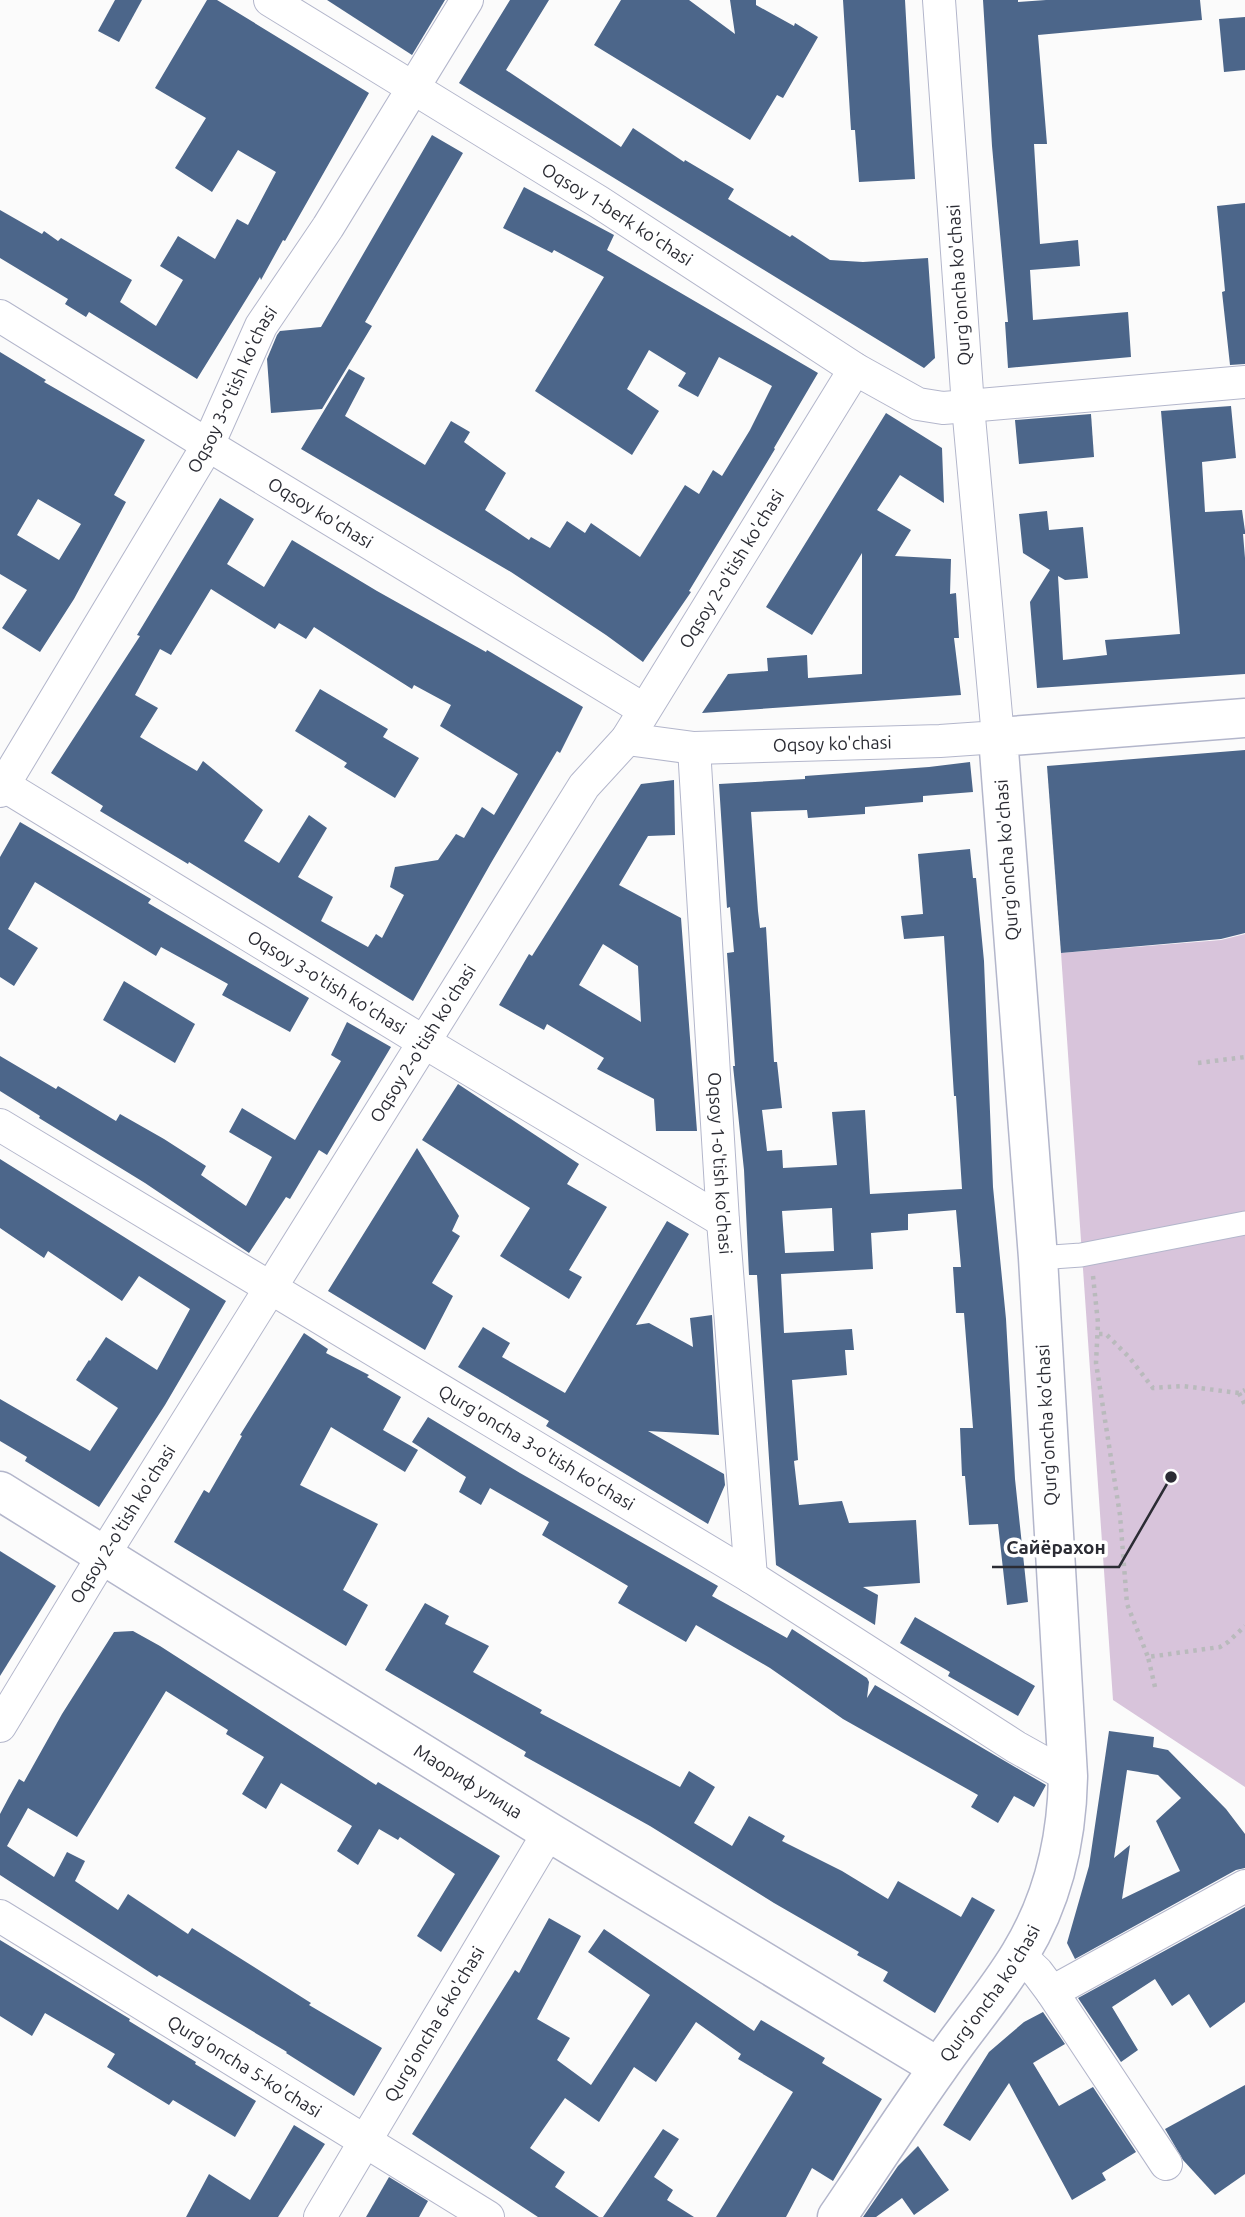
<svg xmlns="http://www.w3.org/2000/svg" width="1245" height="2217" font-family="Ubuntu,sans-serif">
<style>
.green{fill:#d8c4db}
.building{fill:#4c668a;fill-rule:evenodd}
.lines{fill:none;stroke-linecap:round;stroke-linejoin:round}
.pedestrian-casing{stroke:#b3b6cb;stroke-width:25}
.minor-casing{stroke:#b3b6cb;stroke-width:34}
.tertiary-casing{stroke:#b3b6cb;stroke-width:41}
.path{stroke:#b9babc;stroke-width:4.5;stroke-dasharray:3.5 5;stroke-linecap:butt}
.pedestrian{stroke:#fff;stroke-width:23}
.minor{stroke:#fff;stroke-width:32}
.tertiary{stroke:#fff;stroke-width:38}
.labels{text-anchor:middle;stroke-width:7;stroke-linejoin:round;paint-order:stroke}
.street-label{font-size:18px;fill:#2b2c34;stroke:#fff}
.leader{fill:none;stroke:#2b2c34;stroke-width:2.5}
.callout-dot{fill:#2b2c34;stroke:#fff;stroke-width:2.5}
.callout-label{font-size:19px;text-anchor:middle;font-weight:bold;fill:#2b2c34;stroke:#fff;stroke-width:7;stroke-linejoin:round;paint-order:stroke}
</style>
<rect width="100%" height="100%" fill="#fbfbfb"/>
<polygon class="green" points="1245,934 1245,1787 1113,1700 1061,953 1221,940"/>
<g class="building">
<polygon points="115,0 142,0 119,42 98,31"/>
<polygon points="207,0 217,0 369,93 285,241 283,240 261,280 260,277 197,379 89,312 86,317 65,304 68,299 0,258 0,210 42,234 44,231 58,241 61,238 132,280 120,302 156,326 183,280 160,266 178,236 215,259 237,219 248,225 276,172 238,150 212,192 175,168 206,118 155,88"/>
<polygon points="327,0 445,0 412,55"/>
<polygon points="510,0 549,0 506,70 621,147 633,128 684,162 685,160 734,189 728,199 790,237 792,235 830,260 863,262 928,258 935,358 924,368 459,83"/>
<polygon points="621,0 689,0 735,34 730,0 756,0 756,5 794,26 795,23 818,37 783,98 777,95 750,140 594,45"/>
<polygon points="843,0 905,0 915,179 859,182 855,130 851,130"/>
<polygon points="983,0 1018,0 1018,2 1046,0 1200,0 1202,20 1038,35 1047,144 1034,144 1040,244 1078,240 1080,266 1030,270 1033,320 1128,312 1131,357 1008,368 1005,322 1008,322 992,146"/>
<polygon points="1245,17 1245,70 1224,72 1219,19"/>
<polygon points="432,135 463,153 365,322 372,326 322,409 271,413 267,359 277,335 280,331 321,327"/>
<polygon points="524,187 614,235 607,250 818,373 774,448 775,449 689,591 691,592 643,662 606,635 511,572 301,449 349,369 365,378 345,416 425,465 451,421 470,432 464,442 506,473 485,510 529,540 531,537 550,548 567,521 585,533 591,523 640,557 685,485 699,494 713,470 722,476 750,430 772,386 719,357 698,397 678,386 686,373 649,350 627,389 659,411 632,455 535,391 604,277 554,250 552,253 503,228"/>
<polygon points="1245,203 1245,364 1230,365 1222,292 1225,291 1217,206"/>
<path d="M 0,352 L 46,380 L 44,382 L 145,440 L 114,495 L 126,502 L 74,599 L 40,652 L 2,628 L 27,590 L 0,574 ZM 38,499 L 81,524 L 59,560 L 17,535 Z"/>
<polygon points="1231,406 1236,458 1202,462 1205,512 1242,510 1245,531 1245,534 1243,534 1245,558 1245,674 1037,688 1030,602 1050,570 1023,553 1019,514 1047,511 1049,530 1083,527 1088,578 1065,580 1058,576 1063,660 1107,655 1105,640 1180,634 1161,411"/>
<polygon points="886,413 942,448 944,503 900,475 877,510 911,530 895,556 951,559 950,594 956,593 959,638 954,638 961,695 702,713 728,674 768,671 767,658 807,655 808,678 862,674 862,553 812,635 766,607"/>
<polygon points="1091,414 1094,457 1019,464 1015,420"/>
<path d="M 220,498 L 254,519 L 227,564 L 264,587 L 292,540 L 377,591 L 486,652 L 487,650 L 583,707 L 560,753 L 557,751 L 491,863 L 413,1001 L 189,862 L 188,864 L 100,811 L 103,806 L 51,773 L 140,636 L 137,635 ZM 211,589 L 275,629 L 279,623 L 306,639 L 314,627 L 412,689 L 414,685 L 451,705 L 440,726 L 518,774 L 494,815 L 482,807 L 464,838 L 456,834 L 438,860 L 395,867 L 390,887 L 404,895 L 382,938 L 376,934 L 368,947 L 321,921 L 333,897 L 298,877 L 327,828 L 309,815 L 279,863 L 244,841 L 263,810 L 203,761 L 197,771 L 140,737 L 158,708 L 135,695 L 160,649 L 171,655 Z"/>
<polygon points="320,689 388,729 383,737 419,758 395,798 344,767 347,763 295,731"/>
<polygon points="1245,750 1245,933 1221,939 1061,953 1047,766"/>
<path d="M 970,762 L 973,792 L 923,796 L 923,802 L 865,807 L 865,814 L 808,818 L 807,810 L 751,812 L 758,911 L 760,928 L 766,927 L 774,1062 L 777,1062 L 782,1108 L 762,1110 L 767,1151 L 782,1150 L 783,1168 L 837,1165 L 832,1112 L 865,1110 L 870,1194 L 962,1189 L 956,1096 L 954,1096 L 944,936 L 904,939 L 901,916 L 923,914 L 918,854 L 970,849 L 973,878 L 976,878 L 984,961 L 993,1187 L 1006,1319 L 1015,1479 L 1028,1602 L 1007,1605 L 998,1524 L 969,1525 L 965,1476 L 962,1476 L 960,1428 L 973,1428 L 964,1313 L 956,1313 L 953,1267 L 961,1267 L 956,1210 L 908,1214 L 908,1230 L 871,1233 L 873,1269 L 781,1274 L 784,1333 L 852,1329 L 854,1350 L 845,1350 L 847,1375 L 792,1380 L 798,1460 L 794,1461 L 799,1505 L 842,1501 L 849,1523 L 916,1520 L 920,1583 L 863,1587 L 878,1595 L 875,1625 L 776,1565 L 757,1275 L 749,1275 L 744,1170 L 733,1066 L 735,1066 L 727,953 L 734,952 L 730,907 L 727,908 L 719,784 L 805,779 L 805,776 L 929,767 ZM 832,1208 L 834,1251 L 785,1253 L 782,1211 Z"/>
<path d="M 674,780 L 675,835 L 648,836 L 619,885 L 681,918 L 697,1131 L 656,1131 L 654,1099 L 597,1069 L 604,1058 L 547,1024 L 544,1030 L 499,1005 L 529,954 L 532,956 L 641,784 ZM 603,944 L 638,966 L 641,1022 L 579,985 Z"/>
<polygon points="20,822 151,899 148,903 309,998 290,1032 222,995 228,984 161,947 156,956 35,882 8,929 38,948 14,986 0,977 0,857"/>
<polygon points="124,981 195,1024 175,1063 103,1020"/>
<polygon points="347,1022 391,1047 327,1155 319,1150 290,1199 286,1197 249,1253 145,1183 39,1118 40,1116 0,1091 0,1056 56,1089 58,1086 116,1121 120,1114 164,1139 206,1166 201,1175 246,1206 272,1157 229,1132 242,1108 295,1140 341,1061 331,1055"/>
<polygon points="458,1084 579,1164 567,1184 607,1207 569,1270 582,1277 569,1299 500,1256 530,1208 422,1140"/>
<polygon points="417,1148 459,1216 452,1231 460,1236 432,1283 453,1296 425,1350 328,1291"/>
<polygon points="0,1159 226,1301 165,1405 99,1507 25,1461 27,1457 0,1441 0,1399 90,1451 118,1408 76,1380 89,1360 90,1361 106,1337 157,1370 190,1309 139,1276 122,1301 48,1251 44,1258 0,1228"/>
<polygon points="667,1221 689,1234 636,1325 649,1323 693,1347 690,1318 712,1315 719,1435 648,1431 724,1474 725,1485 708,1524 546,1426 549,1421 458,1367 483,1327 510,1343 502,1357 565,1393"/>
<polygon points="304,1333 328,1349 326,1353 369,1375 367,1377 401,1397 383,1430 418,1450 405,1472 331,1427 300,1485 378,1524 343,1590 368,1605 346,1646 174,1542 204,1490 209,1493 242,1436 240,1435"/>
<polygon points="428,1417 520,1473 718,1586 712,1596 787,1638 792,1629 867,1678 869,1682 867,1698 875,1685 1046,1785 1034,1807 1014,1796 998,1823 971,1807 978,1795 843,1719 770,1668 696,1625 686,1642 618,1603 628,1586 542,1535 549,1522 490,1488 481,1505 459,1492 466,1477 412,1442"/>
<polygon points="0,1551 56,1586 0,1676"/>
<polygon points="425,1603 449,1616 445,1624 489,1646 473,1672 542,1710 540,1713 680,1787 689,1771 715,1787 694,1823 732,1846 749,1816 785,1836 782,1841 842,1871 888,1899 898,1881 961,1917 972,1897 995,1910 935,2013 883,1981 888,1972 857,1955 859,1952 774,1903 650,1826 524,1756 526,1752 385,1670"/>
<polygon points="915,1617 1035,1686 1018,1716 948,1676 950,1672 900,1643"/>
<polygon points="133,1631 160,1646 376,1785 378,1782 500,1856 441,1952 417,1936 455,1874 400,1837 398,1840 379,1829 358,1865 337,1851 352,1826 281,1783 266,1809 242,1794 264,1757 226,1734 228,1730 166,1691 77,1837 28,1808 7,1846 54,1877 67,1852 85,1861 75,1881 118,1910 128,1894 188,1934 192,1928 311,2003 309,2005 382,2048 354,2096 286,2053 287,2052 159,1975 157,1977 0,1875 0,1814 9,1797 19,1779 24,1782 62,1714 114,1632"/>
<path d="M 1109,1731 L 1154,1737 L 1153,1747 L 1168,1750 L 1226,1809 L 1245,1834 L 1245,1868 L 1236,1870 L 1075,1959 L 1067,1943 L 1089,1866 ZM 1127,1770 L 1158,1775 L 1181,1798 L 1156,1821 L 1180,1871 L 1122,1899 L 1130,1845 L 1114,1858 Z"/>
<polygon points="1245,1907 1245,2002 1210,2028 1189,1994 1172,2006 1155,1979 1112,2007 1138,2050 1121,2062 1078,1998"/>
<polygon points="549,1918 581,1936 537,2019 570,2038 557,2060 591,2085 650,1995 588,1952 604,1929 754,2031 761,2020 825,2058 822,2063 882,2099 833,2181 812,2168 786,2217 716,2217 793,2092 738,2059 741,2054 696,2022 656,2082 634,2067 599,2122 565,2098 530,2148 565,2172 555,2187 599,2217 538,2217 412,2134 515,1970 519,1973"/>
<polygon points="0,1940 130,2019 129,2021 196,2062 195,2064 256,2101 235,2137 173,2100 169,2105 107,2067 115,2054 45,2013 32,2036 0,2016"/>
<polygon points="1043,2012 1065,2044 1033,2063 1059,2106 1093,2087 1136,2152 1102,2173 1106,2180 1072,2200 1009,2083 970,2141 943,2125 989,2052 1024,2022"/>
<polygon points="1245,2085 1245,2174 1215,2195 1183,2160 1165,2129"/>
<polygon points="294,2125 325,2144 278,2217 186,2217 209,2174 250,2200"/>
<polygon points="663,2129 679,2139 654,2177 673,2190 667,2200 694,2217 603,2217"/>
<polygon points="918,2146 949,2190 914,2215 902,2198 876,2217 863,2217 898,2166"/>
<polygon points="389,2177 428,2201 419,2217 366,2217"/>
</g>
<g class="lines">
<g class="pedestrian-casing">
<polyline id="pedestrian" points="1038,1258 1081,1255 1245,1223"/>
</g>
<g class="minor-casing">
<g id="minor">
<path id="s1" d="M 270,0 L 599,202 L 855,369 L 918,404 L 943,408 L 968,406 L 1245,382"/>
<path id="s2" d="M 0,316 L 208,445 L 643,709"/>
<path id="s3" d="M 627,739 L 694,748 L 940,741 L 998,737 L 968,406 L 939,0"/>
<path id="s4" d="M 694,748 L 723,1221 L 751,1577"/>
<path id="s5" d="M 0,783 L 424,1042 L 723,1221"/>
<path id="s6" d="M 0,791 L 208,445 L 261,326 L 328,227 L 467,0"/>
<path id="s7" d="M 0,1125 L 751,1577 L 1016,1747 L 1068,1776"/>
<path id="s8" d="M 0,1726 L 103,1556 L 584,786 L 627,739 L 855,369"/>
<path id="s9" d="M 0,1916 L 488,2217"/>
<polyline points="1019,1955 1037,1972 1052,1992 1245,1886"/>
<polyline points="1052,1992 1166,2164"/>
<path id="s10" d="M 320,2217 L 549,1832"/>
</g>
</g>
<g class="tertiary-casing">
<g id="tertiary">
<path id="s11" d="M 0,1491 L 549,1832 L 938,2067"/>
<path id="s12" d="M 837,2217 C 871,2167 904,2116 939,2067 C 965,2029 996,1994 1020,1954 C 1053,1900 1067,1839 1068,1776 L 1038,1258 L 998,737 L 1245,718"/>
</g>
</g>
<g class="path">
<polyline points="1198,1063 1245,1057"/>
<polyline points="1093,1276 1098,1323 1096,1363 1120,1515 1127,1604 1148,1657"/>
<polyline points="1099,1334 1106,1334 1129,1357 1153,1388 1183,1386 1239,1393 1245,1390"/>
<polyline points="1239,1393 1245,1405"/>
<polyline points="1155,1687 1148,1657 1220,1647 1228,1642 1245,1626"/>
</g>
<use href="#pedestrian" class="pedestrian"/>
<use href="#minor" class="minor"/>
<use href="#tertiary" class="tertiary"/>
</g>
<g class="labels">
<g class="street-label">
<text dy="6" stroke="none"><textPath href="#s1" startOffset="408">Oqsoy 1-berk ko'chasi</textPath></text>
<text transform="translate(959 285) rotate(-94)" y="6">Qurg'oncha ko'chasi</text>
<text dy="6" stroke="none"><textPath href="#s6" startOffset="464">Oqsoy 3-o'tish ko'chasi</textPath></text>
<text dy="6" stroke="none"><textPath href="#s2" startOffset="376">Oqsoy ko'chasi</textPath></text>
<text dy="6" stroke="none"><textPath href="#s8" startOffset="1370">Oqsoy 2-o'tish ko'chasi</textPath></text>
<text dy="6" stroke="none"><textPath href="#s3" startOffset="206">Oqsoy ko'chasi</textPath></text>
<text transform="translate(1007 860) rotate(-94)" y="6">Qurg'oncha ko'chasi</text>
<text dy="6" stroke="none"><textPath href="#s5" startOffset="383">Oqsoy 3-o'tish ko'chasi</textPath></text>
<text dy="6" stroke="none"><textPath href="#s8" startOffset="803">Oqsoy 2-o'tish ko'chasi</textPath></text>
<text dy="6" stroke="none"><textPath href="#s4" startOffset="416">Oqsoy 1-o'tish ko'chasi</textPath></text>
<text transform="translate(1047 1425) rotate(-93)" y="6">Qurg'oncha ko'chasi</text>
<text dy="6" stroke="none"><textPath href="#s7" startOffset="626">Qurg'oncha 3-o'tish ko'chasi</textPath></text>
<text dy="6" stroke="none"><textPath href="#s8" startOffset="236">Oqsoy 2-o'tish ko'chasi</textPath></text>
<text dy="6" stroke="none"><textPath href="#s11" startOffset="551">Маориф улица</textPath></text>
<text dy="6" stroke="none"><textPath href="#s12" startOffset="271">Qurg'oncha ko'chasi</textPath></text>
<text dy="6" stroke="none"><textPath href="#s10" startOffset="224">Qurg'oncha 6-ko'chasi</textPath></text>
<text dy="6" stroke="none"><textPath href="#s9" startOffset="287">Qurg'oncha 5-ko'chasi</textPath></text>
</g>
</g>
<path class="leader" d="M1171 1477L1119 1567H992"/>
<circle class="callout-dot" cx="1171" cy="1477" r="7"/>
<g class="callout-label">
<text x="1056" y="1554">Сайёрахон</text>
</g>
</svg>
